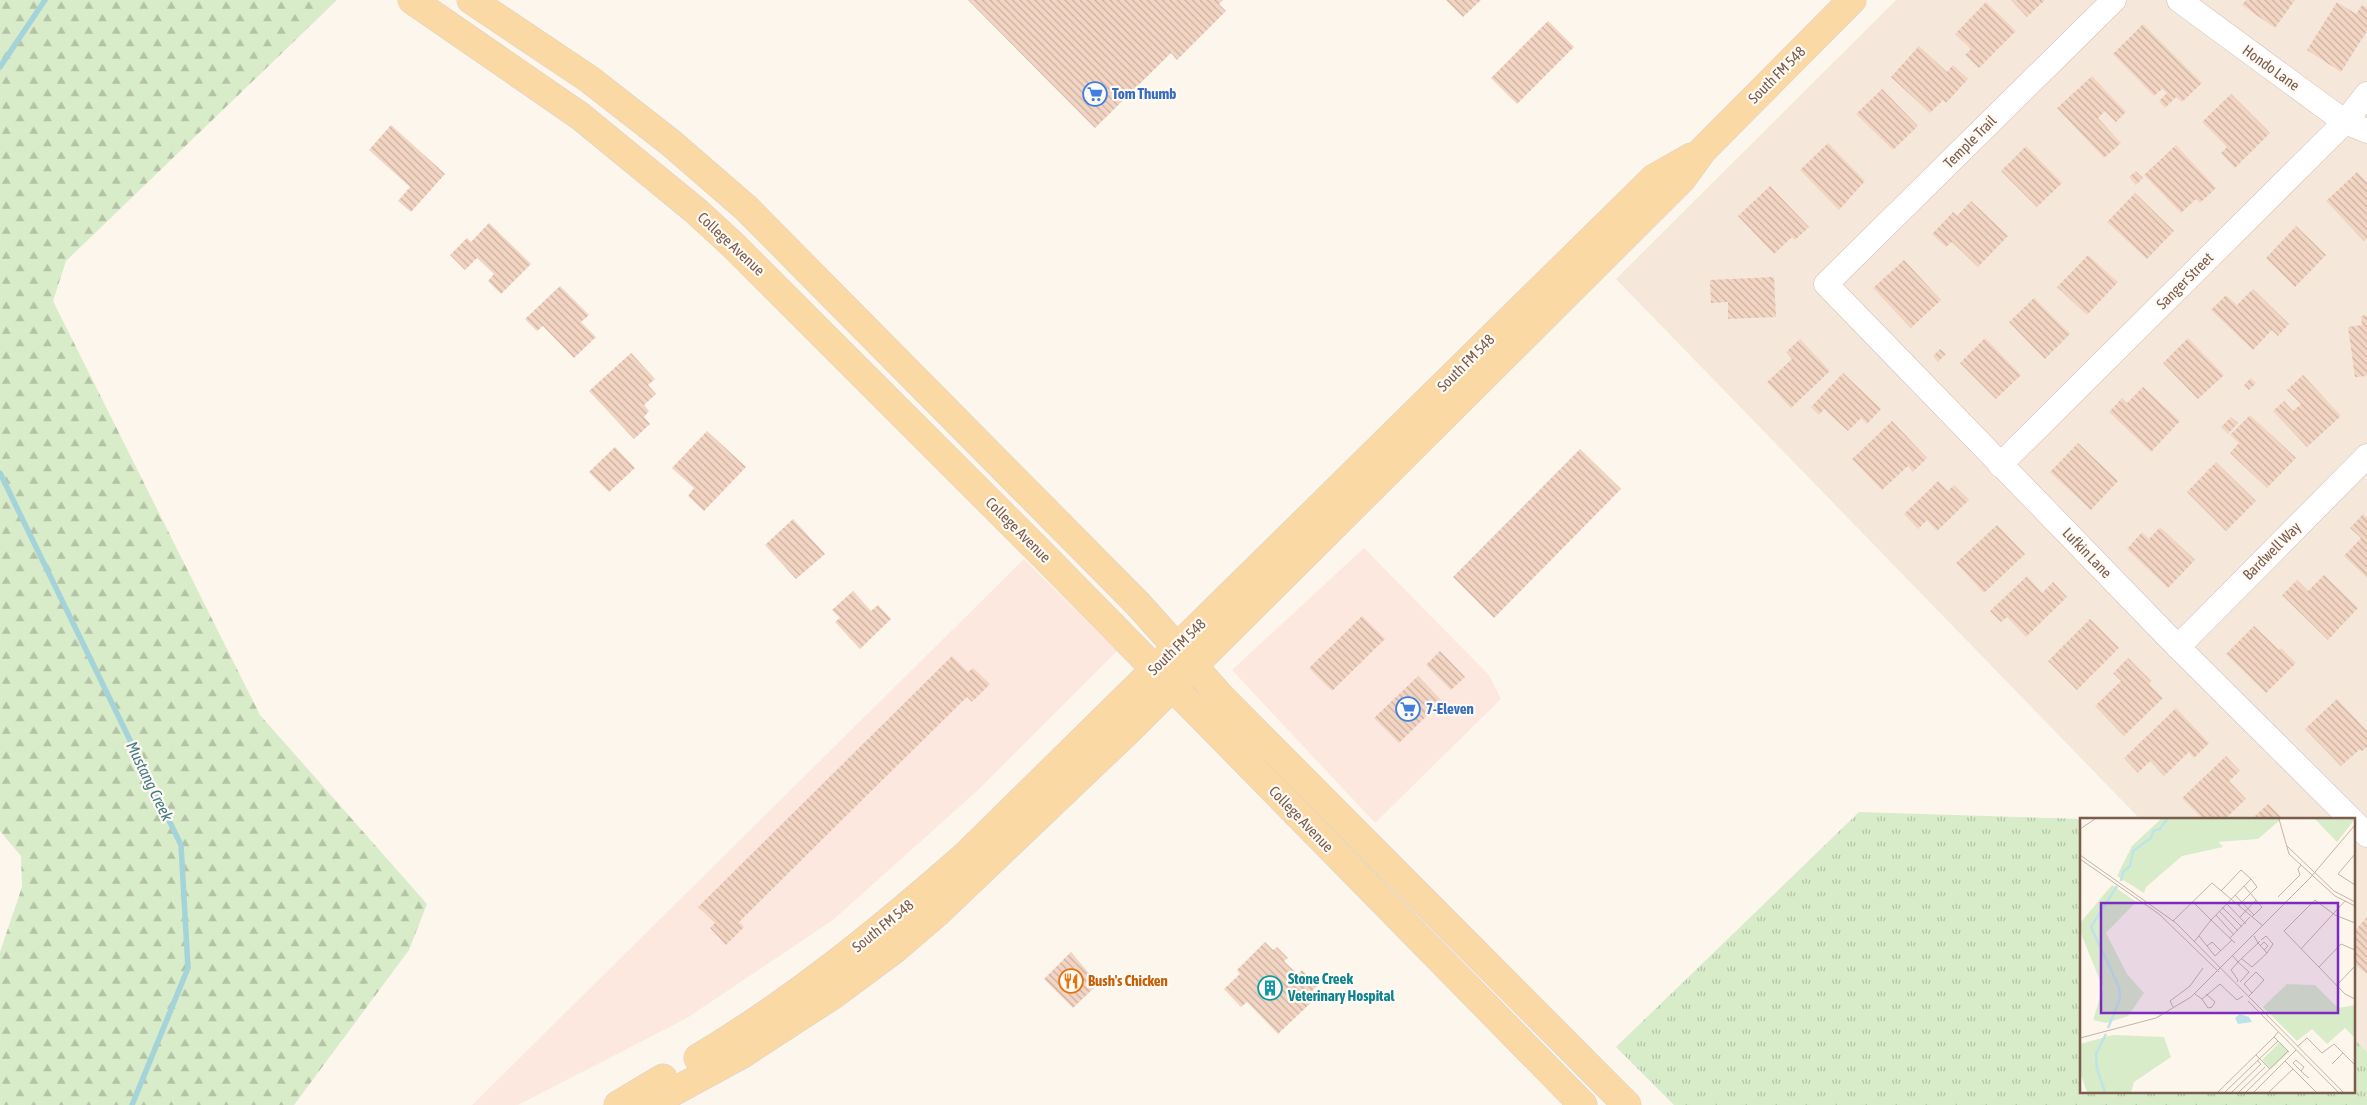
<svg xmlns="http://www.w3.org/2000/svg" width="2367" height="1105" font-family="'Asap Condensed',sans-serif">
<style>
.residential{fill:#f5e8da}
.commercial{fill:#fde8e0}
.grass{fill:url(#grass-tufts)}
.forest{fill:url(#forest-firs)}
.lines{fill:none;stroke-linecap:round;stroke-linejoin:round}
.stream{stroke:#a5d3da;stroke-width:5.5}
.building{fill:url(#building-back-hatch)}
.minor-casing{stroke:#d1beb0;stroke-width:25}
.major-casing{stroke:#dad1cd;stroke-width:29}
.minor{stroke:#fff;stroke-width:24}
.major{stroke:#fbd9a5;stroke-width:28}
.labels{text-anchor:middle;stroke-width:4.5;stroke-linejoin:round;paint-order:stroke}
.street-label{font-size:15px;fill:#7a5c4d;stroke:#fffaf3}
.shop-label{font-size:15px;font-weight:bold;fill:#366cbe;stroke:#fffaf3;text-anchor:start}
.culture-label{font-size:15px;font-weight:bold;fill:#0d838f;stroke:#fffaf3;text-anchor:start}
.food-label{font-size:15px;font-weight:bold;fill:#c56008;stroke:#fffaf3;text-anchor:start}
.water-label{font-size:16px;font-style:italic;fill:#437c86;stroke:#fffaf3}
.inset-river{fill:none;stroke:#bfe3e8;stroke-width:2.5}
.inset-road{fill:none;stroke:#c5b3a7;stroke-width:1}
.view{fill:#7b2cbf;fill-opacity:0.15;stroke:#7b2cbf;stroke-width:2.5}
.inset-edge{fill:none;stroke:#7a5c4d;stroke-width:2.5}
</style>
<defs>
<pattern id="grass-tufts" width="24" height="20" patternUnits="userSpaceOnUse" patternTransform="scale(1.25)"><rect width="24" height="20" fill="#d8ecc9"/><path d="M3 7l-1-3M5 7V3M7 7l1-3M15 17l-1-3M17 17v-4M19 17l1-3" fill="none" stroke="#b4c2a5"/></pattern>
<pattern id="forest-firs" width="22" height="20" patternUnits="userSpaceOnUse" patternTransform="scale(1.25)"><rect width="22" height="20" fill="#d8ecc9"/><path d="M5 1l3.5 6h-7zM16 11l3.5 6h-7z" fill="#b4c2a5"/></pattern>
<pattern id="building-back-hatch" width="6" height="6" patternUnits="userSpaceOnUse" patternTransform="scale(1.25)"><rect width="6" height="6" fill="#f3d5c3"/><path d="M-1 5l2 2M0 0l6 6M5-1l2 2" fill="none" stroke="#cab0a1"/></pattern>
</defs>
<rect width="100%" height="100%" fill="#fdf6ec"/>
<polygon class="residential" points="1896,0 2367,0 2367,1052 2353,1038 2353,819 2140,819 1616,279"/>
<g class="commercial">
<polygon points="1364,548 1489,675 1501,699 1375,823 1232,670"/>
<polygon points="1024,559 1117,651 977,791 833,920 687,1018 518,1105 472,1105"/>
</g>
<polygon class="grass" points="1859,812 2083,819 2081,819 2081,1091 2353,1091 2353,1038 2367,1052 2367,1105 1674,1105 1616,1047"/>
<polygon class="forest" points="0,0 337,0 66,261 53,301 260,715 427,904 409,950 294,1105 0,1105 0,952 22,887 21,856 0,831"/>
<g class="lines">
<g class="stream">
<polyline points="0,67 45,0"/>
<polyline points="0,473 181,845 188,968 132,1105"/>
</g>
</g>
<g class="building">
<polygon points="968,0 1223,0 1219,4 1226,11 1177,60 1171,53 1095,128"/>
<polygon points="1446,0 1481,0 1463,17"/>
<polygon points="2011,0 2045,0 2027,17"/>
<polygon points="2246,0 2295,0 2275,28 2242,5"/>
<polygon points="1986,2 2016,31 1979,68 1965,55 1971,49 1955,34"/>
<polygon points="2337,2 2356,14 2362,5 2367,8 2367,31 2341,72 2307,50"/>
<polygon points="1548,21 1574,47 1517,104 1491,78"/>
<polygon points="2143,24 2202,83 2182,102 2176,97 2165,108 2159,101 2167,93 2162,89 2154,96 2113,54"/>
<polygon points="1919,46 1947,72 1953,65 1968,79 1946,103 1943,100 1930,113 1891,77"/>
<polygon points="2092,76 2126,112 2116,122 2105,111 2098,118 2121,143 2104,158 2057,108"/>
<polygon points="1882,89 1918,126 1893,150 1856,114"/>
<polygon points="2231,94 2270,133 2235,168 2221,153 2227,147 2202,122"/>
<polygon points="391,125 445,174 411,212 398,201 410,187 369,150"/>
<polygon points="1828,143 1865,181 1839,210 1800,170"/>
<polygon points="2176,145 2216,188 2200,203 2196,199 2181,213 2144,175"/>
<polygon points="2026,146 2062,183 2037,207 2001,171"/>
<polygon points="2136,171 2143,178 2136,185 2129,177"/>
<polygon points="2357,172 2367,182 2367,239 2364,241 2326,201"/>
<polygon points="1770,186 1809,227 1795,240 1792,237 1774,254 1738,216"/>
<polygon points="2135,193 2174,231 2147,259 2107,222"/>
<polygon points="1971,201 2008,236 1978,267 1952,242 1946,247 1932,234 1953,212 1957,216"/>
<polygon points="489,223 531,264 501,294 488,281 494,274 477,258 465,270 450,255 467,238 471,242"/>
<polygon points="2296,226 2326,255 2295,287 2266,258"/>
<polygon points="2088,255 2118,282 2087,315 2057,287"/>
<polygon points="1904,260 1941,300 1911,328 1873,288"/>
<polygon points="1774,277 1776,317 1728,319 1728,302 1711,303 1710,280"/>
<polygon points="560,286 589,315 581,322 596,337 574,358 543,326 537,331 525,319"/>
<polygon points="2253,289 2289,324 2278,336 2272,330 2253,350 2211,310 2226,295 2237,305"/>
<polygon points="2034,298 2070,334 2045,359 2009,322"/>
<polygon points="2367,315 2367,376 2355,377 2348,327 2362,325 2361,316"/>
<polygon points="1985,338 2021,375 1996,399 1960,363"/>
<polygon points="2188,338 2224,375 2198,399 2163,363"/>
<polygon points="1800,339 1830,371 1791,408 1767,382 1792,359 1786,352"/>
<polygon points="1940,349 1946,354 1938,362 1933,356"/>
<polygon points="631,353 655,379 648,385 656,394 644,405 649,411 644,417 650,424 634,439 589,391"/>
<polygon points="1843,373 1881,409 1867,424 1861,418 1848,431 1824,409 1819,415 1811,407"/>
<polygon points="2303,375 2341,416 2307,447 2273,411 2284,401 2293,411 2301,404 2287,390"/>
<polygon points="2251,378 2256,383 2249,390 2244,385"/>
<polygon points="2143,387 2180,421 2151,452 2109,412 2122,398 2127,403"/>
<polygon points="2250,415 2296,458 2267,488 2230,453 2239,443 2230,435"/>
<polygon points="2231,417 2238,423 2228,434 2221,427"/>
<polygon points="1892,421 1927,458 1913,472 1908,466 1882,490 1852,459"/>
<polygon points="707,431 746,467 704,511 688,496 694,488 672,468"/>
<polygon points="2078,443 2118,481 2091,510 2050,472"/>
<polygon points="615,447 635,468 609,492 589,472"/>
<polygon points="1580,449 1621,489 1494,618 1453,577"/>
<polygon points="2216,462 2256,501 2226,531 2187,492"/>
<polygon points="1938,481 1948,491 1954,485 1969,500 1937,531 1927,520 1918,529 1904,514"/>
<polygon points="2363,514 2367,517 2367,578 2344,556 2361,538 2350,528"/>
<polygon points="793,519 825,554 796,579 765,545"/>
<polygon points="1997,525 2025,554 1984,593 1956,563"/>
<polygon points="2160,527 2195,560 2168,588 2127,549 2142,532 2149,539"/>
<polygon points="2324,575 2358,608 2328,640 2282,595 2297,580 2308,591"/>
<polygon points="2027,576 2042,593 2053,582 2067,597 2026,637 2007,617 2001,622 1990,611"/>
<polygon points="853,591 871,611 878,605 891,619 860,649 835,622 840,618 832,610"/>
<polygon points="1362,616 1385,639 1332,691 1309,668"/>
<polygon points="2090,619 2119,648 2077,690 2048,661"/>
<polygon points="2254,626 2279,650 2281,648 2296,663 2266,693 2226,654"/>
<polygon points="1440,651 1465,677 1451,690 1426,665"/>
<polygon points="952,656 968,672 973,668 990,684 972,702 967,697 853,809 739,922 744,927 726,945 710,928 715,923 698,907"/>
<polygon points="2128,658 2151,681 2149,684 2163,698 2124,736 2095,706 2121,681 2113,673"/>
<polygon points="1418,676 1442,701 1399,743 1374,718"/>
<polygon points="2337,699 2367,731 2367,747 2362,751 2360,749 2341,766 2305,729"/>
<polygon points="2176,708 2209,743 2194,758 2189,752 2164,776 2150,761 2138,773 2124,758"/>
<polygon points="2226,756 2240,771 2229,781 2246,799 2225,819 2203,819 2182,798"/>
<polygon points="2268,804 2283,819 2258,819 2255,816"/>
<polygon points="2367,917 2367,974 2353,963 2353,933"/>
<polygon points="1265,942 1273,950 1277,947 1288,958 1284,961 1298,975 1302,970 1317,986 1312,991 1318,996 1278,1034 1247,1002 1241,1007 1224,989 1240,974 1237,970"/>
<polygon points="1071,952 1098,984 1073,1008 1044,979"/>
</g>
<g class="lines">
<g class="minor-casing">
<g id="minor">
<polyline points="2114,0 1826,284 2178,647 2351,819"/>
<polyline points="2179,0 2345,122 2367,131"/>
<polyline points="2000,465 2345,122 2367,94"/>
<polyline points="2178,647 2367,456"/>
<polyline points="2353,821 2367,835"/>
</g>
</g>
<g class="major-casing">
<g id="major">
<polyline points="412,0 580,116 696,211 733,245 1043,555 1583,1105"/>
<polyline points="471,0 589,79 671,143 746,208 1138,604 1221,697 1627,1105"/>
<path d="M 698,1058 C 795,1000 881,930 965,856 L 1654,178 L 1691,157"/>
<polyline points="618,1105 663,1078"/>
<polyline points="649,1105 741,1055 833,995 895,949 937,913 1130,729 1682,179 1703,150 1852,0"/>
</g>
</g>
<use href="#minor" class="minor"/>
<use href="#major" class="major"/>
</g>
<defs>
<g id="supermarket-ring" transform="scale(1.25)"><circle r="9.5" fill="#fffaf3" stroke="#3f7fe0" stroke-width="1.5"/><path d="M-6-5.5h2.5l.6 2H6L4.5 2H-2.5L-4.4-4H-6ZM-1.5 3.2a1.3 1.3 0 1 0 .1 0ZM3 3.2a1.3 1.3 0 1 0 .1 0Z" fill="#3f7fe0"/></g>
<g id="restaurant-ring" transform="scale(1.25)"><circle r="9.5" fill="#fffaf3" stroke="#e8710a" stroke-width="1.5"/><path d="M-5-6h1v4h1v-4h1v4h1v-4h1v5L-1.5 .5V6h-2V.5L-5-1ZM5-6V6H3V1.5H1.5Q1.5-4 5-6Z" fill="#e8710a"/></g>
<g id="building-ring" transform="scale(1.25)"><circle r="9.5" fill="#fffaf3" stroke="#0f9aa8" stroke-width="1.5"/><path d="M-4-6H4V6H1V3H-1V6H-4ZM-2.5-4.3h1.7v1.8h-1.7ZM.8-4.3h1.7v1.8H.8ZM-2.5-1h1.7V.8h-1.7ZM.8-1h1.7V.8H.8Z" fill="#0f9aa8"/></g>
</defs>
<g fill-rule="evenodd">
<use href="#supermarket-ring" x="1095" y="94"/>
<use href="#supermarket-ring" x="1408" y="709"/>
<use href="#restaurant-ring" x="1071" y="981"/>
<use href="#building-ring" x="1270" y="988"/>
</g>
<g class="labels">
<g class="street-label">
<text transform="translate(2271 68) rotate(36)" y="5">Hondo Lane</text>
<text transform="translate(1777 75) rotate(-45)" y="5">South FM 548</text>
<text transform="translate(1970 142) rotate(-45)" y="5">Temple Trail</text>
<text transform="translate(731 244) rotate(43)" y="5">College Avenue</text>
<text transform="translate(2185 281) rotate(-45)" y="5">Sanger Street</text>
<text transform="translate(1466 363) rotate(-45)" y="5">South FM 548</text>
<text transform="translate(1018 530) rotate(45)" y="5">College Avenue</text>
<text transform="translate(2272 551) rotate(-45)" y="5">Bardwell Way</text>
<text transform="translate(2087 553) rotate(46)" y="5">Lufkin Lane</text>
<text transform="translate(1177 647) rotate(-44)" y="5">South FM 548</text>
<text transform="translate(1301 819) rotate(46)" y="5">College Avenue</text>
<text transform="translate(883 926) rotate(-39)" y="5">South FM 548</text>
</g>
<g class="shop-label">
<text x="1112" y="99">Tom Thumb</text>
<text x="1426" y="714">7-Eleven</text>
</g>
<g class="culture-label">
<text x="1288" y="984">Stone Creek<tspan x="1288" dy="17">Veterinary Hospital</tspan></text>
</g>
<g class="food-label">
<text x="1088" y="986">Bush's Chicken</text>
</g>
<g class="water-label">
<text transform="translate(150 781) rotate(64)" y="6">Mustang Creek</text>
</g>
</g>
<g transform="translate(2080 818)">
<rect width="275" height="275" fill="#fdf6ec"/>
<path d="M 207,166 L 235,167 L 258,190 L 275,187 L 275,220 L 265,210 L 247,226 L 232,211 L 217,223 L 183,189 Z" fill="#d8ecc9"/>
<path d="M 81,1 L 118,1 L 143,29 L 102,38 L 66,69 L 64,75 L 37,58 L 52,28 ZM 32,67 L 56,84 L 26,115 L 47,156 L 64,175 L 48,198 L 26,205 L 13,202 L 23,170 L 0,113 L 0,105 ZM 33,217 L 84,219 L 91,239 L 54,264 L 51,274 L 7,274 L 0,254 L 0,226 Z" fill="#d8ecc9"/>
<path d="M 103,1 L 201,1 L 178,21 L 136,24 L 114,12 ZM 235,1 L 275,1 L 257,24 Z" fill="#d8ecc9"/>
<path d="M 243,1 L 262,1 L 266,4 L 248,10 L 239,4 ZM 200,224 L 209,234 L 191,251 L 182,242 Z" fill="#d8ecc9"/>
<path d="M 160,196 L 169,199 L 172,204 L 158,206 L 155,200 Z" fill="#bfe3e8"/>
<path class="inset-river" d="M 41,63 L 43,54 L 50,48 L 53,33 L 71,20 L 73,13 L 80,11 L 87,1M 28,210 L 40,181 L 39,169 L 11,109 L 37,68M 25,274 L 17,251 L 16,236 L 26,216"/>
<path class="inset-road" d="M 199,1 L 209,36 L 255,78 L 275,88M 0,11 L 15,1M 207,28 L 254,73 L 275,84M 275,36 L 258,56 L 275,67M 0,37 L 96,105 L 263,274M 0,41 L 79,96 L 139,154M 164,68 L 182,89 L 172,99M 141,73 L 161,52 L 171,61 L 131,102 L 155,125M 155,77 L 174,97M 198,79 L 220,57 L 218,51 L 221,47M 113,84 L 131,102 L 114,124M 146,85 L 166,106M 158,88 L 177,69 L 171,61M 142,89 L 162,109M 139,93 L 158,113M 136,97 L 154,117M 160,99 L 176,82M 93,103 L 132,65 L 183,108M 275,105 L 255,97 L 235,82 L 204,113 L 265,176 L 275,181M 119,118 L 135,138 L 152,122M 150,120 L 170,99M 181,122 L 186,118 L 193,126 L 187,135M 127,128 L 132,124 L 141,133M 180,128 L 184,124 L 188,128 L 184,132M 221,131 L 265,83M 152,137 L 158,144 L 151,152 L 158,162 L 157,164M 162,141 L 172,149 L 187,135 L 178,125 L 180,123M 239,149 L 261,126 L 275,132M 160,164 L 169,154 L 158,144 L 178,125 L 174,118M 257,167 L 275,148M 115,176 L 122,181 L 140,166 L 157,182 L 163,178M 168,179 L 172,175 L 184,162 L 176,154 L 164,166 L 172,175M 122,181 L 128,190 L 132,189 L 135,184 L 126,176M 168,183 L 258,274M 93,189 L 90,183 L 110,168 L 123,150M 198,214 L 194,219 L 209,234M 0,220 L 76,200 L 111,179 L 230,60 L 275,7M 218,228 L 227,220 L 242,235 L 254,226 L 275,247M 176,237 L 190,251M 205,243 L 236,274M 252,246 L 263,235M 221,253 L 224,249 L 216,242 L 213,245 L 224,256 L 229,260M 138,274 L 194,219M 145,274 L 198,223M 152,274 L 181,246 L 177,242M 159,274 L 185,249M 166,274 L 208,233M 174,274 L 216,232M 189,274 L 213,251"/>
<path class="view" d="M 21,85 L 258,85 L 258,195 L 21,195 Z"/>
<rect width="275" height="275" class="inset-edge"/>
</g>
</svg>
